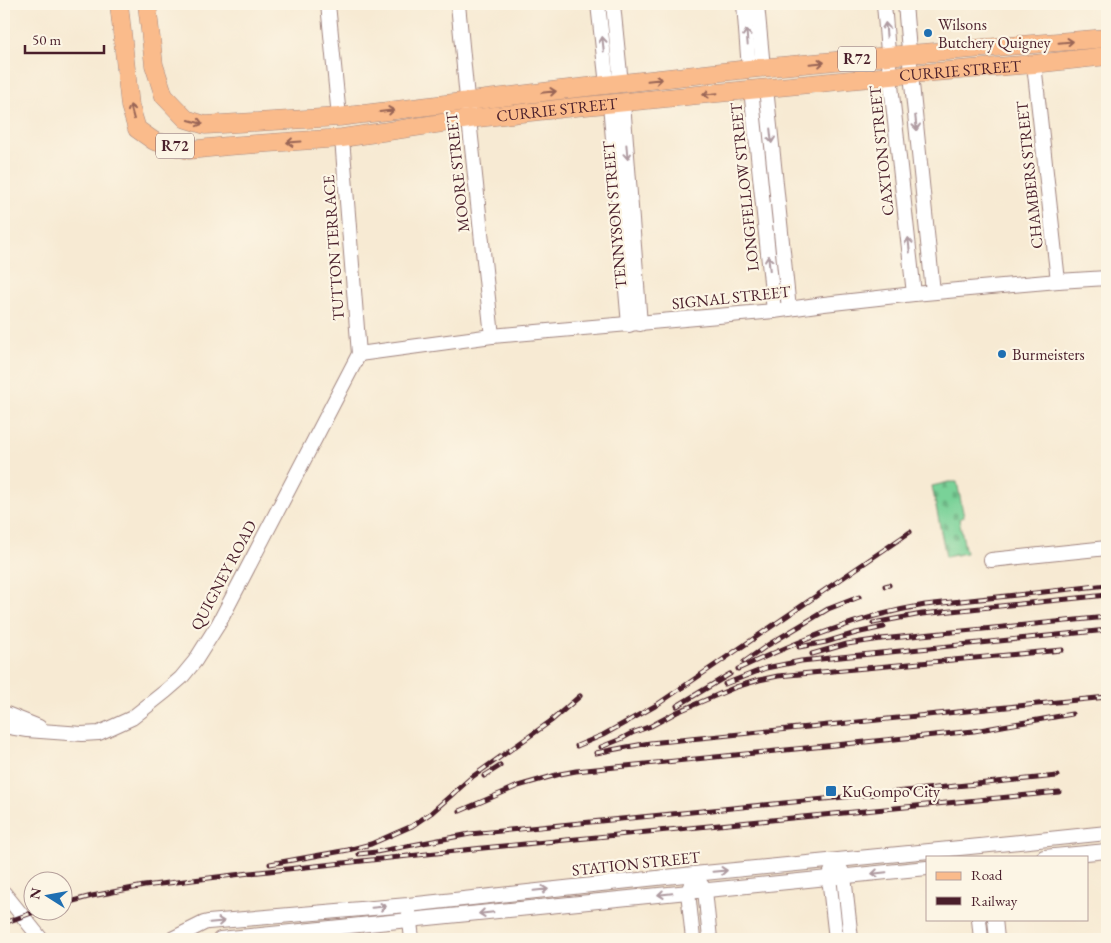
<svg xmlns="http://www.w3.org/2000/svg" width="1111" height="943" font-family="'EB Garamond',serif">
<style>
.cemetery{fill:url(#cemetery-stones);stroke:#627862}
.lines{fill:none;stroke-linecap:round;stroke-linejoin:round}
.minor-casing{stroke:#a0847f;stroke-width:16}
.major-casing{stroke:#a0847f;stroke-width:19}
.minor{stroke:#fff;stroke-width:14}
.major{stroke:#fabb8b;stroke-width:18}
.rail-casing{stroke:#4a1f2b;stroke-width:5}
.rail{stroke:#fcf5e5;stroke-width:3;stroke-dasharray:9;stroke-linecap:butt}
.oneway{stroke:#ae9aa0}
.oneway2{stroke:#996556}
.poi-dot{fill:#1f6fb2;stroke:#fcf5e5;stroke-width:2}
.labels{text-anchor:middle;stroke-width:4.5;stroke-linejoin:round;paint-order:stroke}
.shield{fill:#fcf5e5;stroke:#7f5f63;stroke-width:1}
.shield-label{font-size:15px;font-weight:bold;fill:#4a1f2b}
.poi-label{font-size:16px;fill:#4a1f2b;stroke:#fcf5e5;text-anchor:start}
.street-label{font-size:16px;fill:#4a1f2b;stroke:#fcf5e5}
</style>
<defs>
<pattern id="cemetery-stones" width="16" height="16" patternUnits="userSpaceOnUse" patternTransform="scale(1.25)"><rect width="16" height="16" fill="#79d298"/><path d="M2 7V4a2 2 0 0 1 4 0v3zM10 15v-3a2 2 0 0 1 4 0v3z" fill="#6ab483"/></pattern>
</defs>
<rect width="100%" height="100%" fill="#fcf5e5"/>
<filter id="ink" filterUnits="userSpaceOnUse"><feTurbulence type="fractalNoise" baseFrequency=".02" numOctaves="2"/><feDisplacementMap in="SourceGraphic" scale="10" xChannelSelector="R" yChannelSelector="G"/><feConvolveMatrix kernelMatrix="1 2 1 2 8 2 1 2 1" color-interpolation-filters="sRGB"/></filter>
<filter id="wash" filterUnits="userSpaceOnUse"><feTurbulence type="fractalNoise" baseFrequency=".0096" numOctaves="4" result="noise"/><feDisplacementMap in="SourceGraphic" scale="20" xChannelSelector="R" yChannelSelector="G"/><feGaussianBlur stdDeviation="1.12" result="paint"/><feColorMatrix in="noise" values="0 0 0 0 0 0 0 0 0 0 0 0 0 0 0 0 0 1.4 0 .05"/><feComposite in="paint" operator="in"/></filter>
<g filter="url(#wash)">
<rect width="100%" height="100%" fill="#f7ead3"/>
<polygon class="cemetery" points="949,482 957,482 964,517 959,519 966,553 946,557 932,486"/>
</g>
<g filter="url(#ink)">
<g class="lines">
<g class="minor-casing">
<g id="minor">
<polyline points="328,4 339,117"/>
<polyline points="458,4 469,119 492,336"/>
<polyline points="598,4 607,85"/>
<polyline points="613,4 621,84"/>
<polyline points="744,4 749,69"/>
<polyline points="757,4 763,68"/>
<polyline points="884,4 890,76 914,294"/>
<polyline points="905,4 911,74 933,292"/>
<polyline points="1034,64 1058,281"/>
<polyline points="766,88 789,309"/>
<polyline points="751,89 774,311"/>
<polyline points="623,103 640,324"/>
<polyline points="610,104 629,325"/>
<polyline points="342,138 359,354"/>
<polyline points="359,354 492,336 774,311 824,304 914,294 1058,281 1107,278"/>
<polyline points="991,560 1107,548"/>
<polyline points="4,713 39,727"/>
<polyline points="4,726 27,730 82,734 99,733 132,718 166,691 181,678 195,661 219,623 359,354"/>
<polyline points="1044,857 1107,851"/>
<polyline points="832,870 829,877 836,939"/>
<polyline points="841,870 844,876 851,939"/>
<polyline points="700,883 705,890 710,939"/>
<polyline points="691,884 688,892 693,939"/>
<polyline points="4,893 41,939"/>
<polyline points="409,913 412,939"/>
<polyline points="979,919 981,939"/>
<polyline points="995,919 997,939"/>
<polyline points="172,939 204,923 208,922 408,905 694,874 980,846 1107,833"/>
<polyline points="220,939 927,868"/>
</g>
</g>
<g class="major-casing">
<g id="major">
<path id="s1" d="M 119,4 L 130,106 L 137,129 L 154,141 L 189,150 L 228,146 L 342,138 L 469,119 L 575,107 L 911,74 L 1034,64 L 1107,56"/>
<polyline points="147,4 154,65 164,96 186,119 205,125 339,117 551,91 749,69 910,54 1107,38"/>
</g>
</g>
<use href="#minor" class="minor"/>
<use href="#major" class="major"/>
<g class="rail-casing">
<g id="rail">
<polyline points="885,586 889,585"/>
<polyline points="873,623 922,614 1107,595"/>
<polyline points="799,647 826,642 856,633 884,627"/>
<polyline points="812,654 847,644 881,639 1107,617"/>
<polyline points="744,662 768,645 828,609 859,597"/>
<path d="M 738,669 C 799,641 858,616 925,605 L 1107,585"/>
<polyline points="725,684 766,668 801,661 1107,630"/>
<polyline points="677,706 730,674"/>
<polyline points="577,746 603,735 655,706 910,532"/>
<polyline points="601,747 621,739 632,733 651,726 677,712 736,687 759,680 778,676 1062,650"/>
<polyline points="596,753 627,747 650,743 1107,697"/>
<polyline points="484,776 500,766"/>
<polyline points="460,811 518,786 560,774 576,771 974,731 1072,714"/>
<polyline points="359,854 376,852 470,834 1057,776"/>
<polyline points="270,864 348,850 371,844 412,826 431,813 472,777 551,721 580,696"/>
<polyline points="62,904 92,896 144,886 250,873 483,848 1059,792"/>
<polyline points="4,923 40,910"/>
</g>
</g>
<use href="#rail" class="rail"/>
</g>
<defs><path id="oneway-shaft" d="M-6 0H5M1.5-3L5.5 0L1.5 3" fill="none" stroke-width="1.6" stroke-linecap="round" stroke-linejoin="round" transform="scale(1.25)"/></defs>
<g class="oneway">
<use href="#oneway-shaft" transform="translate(886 30) rotate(-95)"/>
<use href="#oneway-shaft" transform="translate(747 37) rotate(-95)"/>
<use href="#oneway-shaft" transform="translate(603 44) rotate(-96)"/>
<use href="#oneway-shaft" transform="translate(916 123) rotate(84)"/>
<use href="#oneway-shaft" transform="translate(771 136) rotate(84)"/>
<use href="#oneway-shaft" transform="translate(627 152) rotate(85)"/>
<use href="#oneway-shaft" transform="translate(909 245) rotate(-96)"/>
<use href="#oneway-shaft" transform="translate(769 263) rotate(-96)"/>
<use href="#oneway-shaft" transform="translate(720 871) rotate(-5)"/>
<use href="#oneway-shaft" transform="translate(879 873) rotate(174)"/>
<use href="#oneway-shaft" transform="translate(541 890) rotate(-6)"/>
<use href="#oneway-shaft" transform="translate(665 894) rotate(174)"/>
<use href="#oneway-shaft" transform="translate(379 907) rotate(-5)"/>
<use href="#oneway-shaft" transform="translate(486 913) rotate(174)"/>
<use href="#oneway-shaft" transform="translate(217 922) rotate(-5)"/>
</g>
<g class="oneway2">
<use href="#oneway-shaft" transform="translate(1066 42) rotate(-5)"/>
<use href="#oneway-shaft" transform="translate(817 63) rotate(-5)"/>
<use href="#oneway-shaft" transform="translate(655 80) rotate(-6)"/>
<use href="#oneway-shaft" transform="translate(549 92) rotate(-6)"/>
<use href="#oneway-shaft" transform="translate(710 94) rotate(174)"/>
<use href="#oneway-shaft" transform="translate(387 111) rotate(-7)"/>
<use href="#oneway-shaft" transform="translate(132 112) rotate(-105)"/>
<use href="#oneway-shaft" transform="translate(196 122) rotate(16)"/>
<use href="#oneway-shaft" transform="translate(294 142) rotate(176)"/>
</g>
</g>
<g class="poi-dot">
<circle cx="928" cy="33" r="5"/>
<circle cx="1002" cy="354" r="5"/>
<rect x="825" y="785" width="12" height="12" rx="2.5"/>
</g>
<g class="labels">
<g class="shield">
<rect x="838" y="46.5" width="38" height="25" rx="4"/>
<rect x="156" y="133.5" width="38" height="25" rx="4"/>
</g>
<g class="shield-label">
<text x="857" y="64">R72</text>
<text x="175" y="151">R72</text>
</g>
<g class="poi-label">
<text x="938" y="30">Wilsons<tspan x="938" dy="18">Butchery Quigney</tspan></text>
<text x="1012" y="360">Burmeisters</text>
<text x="842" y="797">KuGompo City</text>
</g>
<g class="street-label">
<text dy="6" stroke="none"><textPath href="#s1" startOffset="959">CURRIE STREET</textPath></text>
<text dy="6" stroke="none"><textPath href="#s1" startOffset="554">CURRIE STREET</textPath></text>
<text transform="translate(881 151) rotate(-96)" y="6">CAXTON STREET</text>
<text transform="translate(457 172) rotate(-96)" y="6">MOORE STREET</text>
<text transform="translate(1029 175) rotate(-96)" y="6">CHAMBERS STREET</text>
<text transform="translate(744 187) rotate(-96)" y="6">LONGFELLOW STREET</text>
<text transform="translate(614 215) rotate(-95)" y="6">TENNYSON STREET</text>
<text transform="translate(333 248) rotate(-94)" y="6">TUTTON TERRACE</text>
<text transform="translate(731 297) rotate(-6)" y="6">SIGNAL STREET</text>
<text transform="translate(223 575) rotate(-62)" y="6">QUIGNEY ROAD</text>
<text transform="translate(636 863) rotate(-6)" y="6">STATION STREET</text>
</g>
</g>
<rect width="1111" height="943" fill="none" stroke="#fcf5e5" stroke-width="20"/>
<rect x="926" y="856" width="162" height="65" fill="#fcf5e5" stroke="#b59f9b"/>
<rect x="936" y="872" width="25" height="8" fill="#fabb8b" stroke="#b59f9b"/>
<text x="971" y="880" font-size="15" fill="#4a1f2b">Road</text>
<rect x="936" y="897" width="25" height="8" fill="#4a1f2b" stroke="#b59f9b"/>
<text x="971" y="906" font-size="15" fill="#4a1f2b">Railway</text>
<g transform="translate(48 896) rotate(281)"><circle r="24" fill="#fcf5e5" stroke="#b59f9b"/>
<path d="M0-4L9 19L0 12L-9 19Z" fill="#1f6fb2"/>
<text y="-8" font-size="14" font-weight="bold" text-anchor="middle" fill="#4a1f2b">N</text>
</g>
<path d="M25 45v8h79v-8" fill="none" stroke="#4a1f2b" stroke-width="2.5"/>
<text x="32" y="45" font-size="15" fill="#4a1f2b" stroke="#fcf5e5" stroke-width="4" paint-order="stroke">50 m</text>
</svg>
